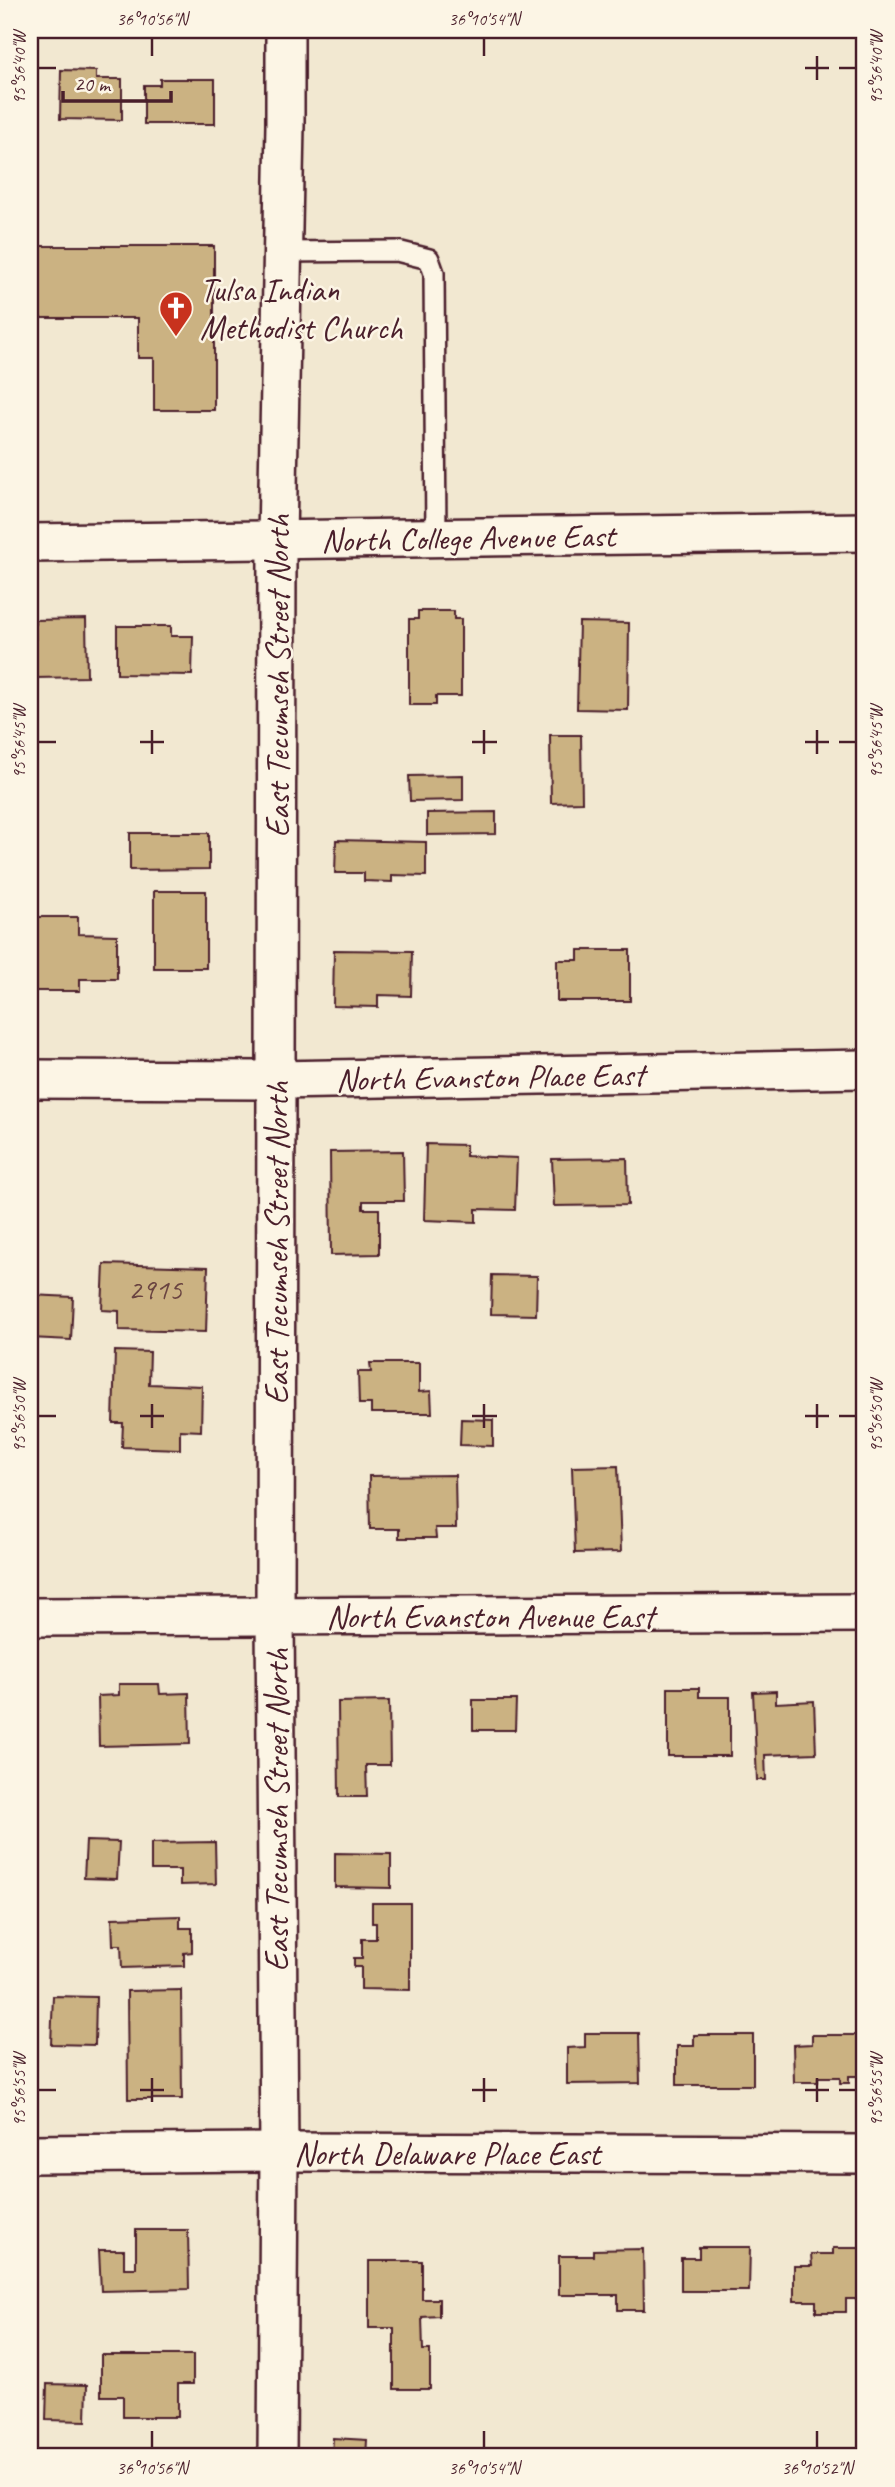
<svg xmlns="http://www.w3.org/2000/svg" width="895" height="2487" font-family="Caveat,sans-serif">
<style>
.building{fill:#cbb282;stroke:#4a1f2b;stroke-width:2}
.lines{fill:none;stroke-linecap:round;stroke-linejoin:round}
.lane-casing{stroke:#4a1f2b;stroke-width:24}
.street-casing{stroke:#4a1f2b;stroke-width:42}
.lane{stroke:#fcf5e5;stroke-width:19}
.street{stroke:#fcf5e5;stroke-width:37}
.ticks{fill:none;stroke:#4a1f2b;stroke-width:2.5}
.labels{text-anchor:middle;stroke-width:5;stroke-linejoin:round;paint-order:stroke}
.number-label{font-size:30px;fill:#6a4441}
.poi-label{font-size:33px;fill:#4a1f2b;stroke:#fcf5e5;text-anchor:start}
.street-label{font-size:33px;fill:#4a1f2b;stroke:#fcf5e5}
.neatline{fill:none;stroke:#4a1f2b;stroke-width:2.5}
.ticks-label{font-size:18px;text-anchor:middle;fill:#4a1f2b}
</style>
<rect width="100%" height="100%" fill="#f2e8d1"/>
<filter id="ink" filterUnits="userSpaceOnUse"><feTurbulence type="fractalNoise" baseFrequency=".0143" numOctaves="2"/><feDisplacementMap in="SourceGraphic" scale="14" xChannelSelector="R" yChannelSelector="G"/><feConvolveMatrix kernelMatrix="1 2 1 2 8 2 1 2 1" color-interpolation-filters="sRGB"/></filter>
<g filter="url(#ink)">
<g class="building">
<polygon points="61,70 96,71 96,79 122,79 122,120 60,119"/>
<polygon points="160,79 215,79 215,124 144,124 144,85 160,85"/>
<polygon points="30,246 214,246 214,410 154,410 154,358 138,358 138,318 30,318"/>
<polygon points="418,611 454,611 454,619 461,619 461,696 436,696 436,705 409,705 409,619 418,619"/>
<polygon points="86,619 87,677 36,678 35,620"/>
<polygon points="579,622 629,623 628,710 577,709"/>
<polygon points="117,626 171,626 171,636 193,636 192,675 117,674"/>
<polygon points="550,735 581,735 582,802 551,803"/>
<polygon points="463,775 463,800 410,801 409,776"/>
<polygon points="496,812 496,834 427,835 427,813"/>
<polygon points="130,833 209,833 209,869 130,870"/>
<polygon points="336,840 426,842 426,876 392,875 392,882 364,881 364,873 335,873"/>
<rect x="154" y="891" width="52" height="77"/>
<polygon points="35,917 78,917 78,934 117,935 117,979 80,979 80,991 35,991"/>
<polygon points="334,950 412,951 411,996 378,995 378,1007 333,1006"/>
<polygon points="578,950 630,950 630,1001 557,1001 557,960 578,960"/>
<polygon points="426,1144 466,1145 466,1156 517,1158 515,1210 476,1209 476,1222 424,1220"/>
<polygon points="403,1151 404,1201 363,1201 363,1209 379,1209 379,1254 331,1255 330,1152"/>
<polygon points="627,1158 628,1205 554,1206 552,1159"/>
<polygon points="104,1264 208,1267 206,1332 119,1330 119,1311 102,1310"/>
<polygon points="492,1275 537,1276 536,1315 491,1314"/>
<polygon points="30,1295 73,1297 71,1340 30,1338"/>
<polygon points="115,1351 150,1352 149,1384 202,1386 201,1431 180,1430 180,1449 122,1447 123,1423 113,1423"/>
<polygon points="370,1363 419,1363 419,1392 431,1391 432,1413 371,1413 371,1404 359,1404 358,1372 371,1372"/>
<polygon points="461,1419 493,1420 493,1446 460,1445"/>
<polygon points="618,1466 621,1552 575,1553 572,1467"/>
<polygon points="455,1475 456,1528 435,1528 436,1538 399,1538 399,1529 370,1529 369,1476"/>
<polygon points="119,1684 159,1684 160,1694 189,1693 190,1744 99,1746 98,1696 119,1695"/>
<polygon points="668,1688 699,1688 699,1697 730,1697 730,1756 668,1756"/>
<polygon points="776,1691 776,1703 814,1701 816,1753 765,1755 766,1780 757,1780 753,1692"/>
<polygon points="473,1700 516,1700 515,1730 473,1730"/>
<polygon points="389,1701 390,1765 366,1765 367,1797 339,1797 338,1702"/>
<polygon points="86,1841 119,1842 117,1879 84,1878"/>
<polygon points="215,1842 216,1884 180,1885 180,1870 151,1870 151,1843"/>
<polygon points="335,1853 391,1854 391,1888 335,1887"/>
<polygon points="372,1903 410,1903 410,1990 361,1989 361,1967 354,1967 354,1958 362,1958 362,1939 376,1939 376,1923 372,1923"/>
<polygon points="180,1916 180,1928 192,1928 192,1952 184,1953 184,1966 122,1968 121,1945 113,1945 112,1918"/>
<polygon points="181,1990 182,2099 128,2099 127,1991"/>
<polygon points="53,1996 96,1997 95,2045 51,2044"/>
<polygon points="585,2033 639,2033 640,2083 567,2084 567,2048 585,2047"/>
<polygon points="694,2035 753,2035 753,2085 677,2085 677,2046 694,2046"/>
<polygon points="812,2035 865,2035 865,2076 849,2076 849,2083 840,2083 840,2077 818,2077 818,2082 794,2082 793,2045 812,2044"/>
<polygon points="136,2230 188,2230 189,2289 101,2291 99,2250 124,2250 124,2268 136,2268"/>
<polygon points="699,2247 750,2247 749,2291 681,2291 681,2258 699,2258"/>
<polygon points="833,2248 865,2248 865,2299 846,2299 846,2312 816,2312 816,2301 794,2301 794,2266 812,2266 811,2254 833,2254"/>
<polygon points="643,2249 644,2310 618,2310 618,2295 559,2295 559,2256 593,2256 593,2250"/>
<polygon points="369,2261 422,2261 422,2299 439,2299 439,2316 422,2317 423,2350 430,2350 430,2389 394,2389 394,2328 369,2328"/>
<polygon points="101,2355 193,2355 193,2384 178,2384 178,2417 123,2417 123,2396 101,2396"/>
<polygon points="47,2384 87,2385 86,2421 46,2420"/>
<polygon points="333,2438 367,2440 366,2457 332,2457"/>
</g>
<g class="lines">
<g class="lane-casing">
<polyline id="lane" points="283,252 397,251 429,259 434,273 436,537"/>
</g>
<g class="street-casing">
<g id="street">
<polyline points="30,543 865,532"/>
<polyline points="30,1079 277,1080 865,1069"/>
<polyline points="30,1617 865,1613"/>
<polyline points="30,2154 279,2152 865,2154"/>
<polyline points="277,2457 279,2152 275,1617 277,539 285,125 285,30"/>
</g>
</g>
<use href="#lane" class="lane"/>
<use href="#street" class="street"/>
</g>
</g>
<path class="ticks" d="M 152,38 L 152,56M 484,38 L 484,56M 817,56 L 817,80M 38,68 L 56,68M 805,68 L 829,68M 839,68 L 856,68M 152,730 L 152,754M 484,730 L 484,754M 817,730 L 817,754M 38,742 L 56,742M 140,742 L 164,742M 472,742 L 497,742M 805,742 L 829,742M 839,742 L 856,742M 152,1404 L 152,1428M 484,1404 L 484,1428M 817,1404 L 817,1428M 38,1416 L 56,1416M 140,1416 L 164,1416M 472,1416 L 497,1416M 805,1416 L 829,1416M 839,1416 L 856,1416M 152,2078 L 152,2102M 484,2078 L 484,2102M 817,2078 L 817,2102M 38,2090 L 56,2090M 140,2090 L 164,2090M 472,2090 L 497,2090M 805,2090 L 829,2090M 839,2090 L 856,2090M 152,2431 L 152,2448M 484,2431 L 484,2448M 817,2431 L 817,2448"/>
<defs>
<g id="church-pin" transform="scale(1.75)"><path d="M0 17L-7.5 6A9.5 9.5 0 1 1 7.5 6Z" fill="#c8321e" stroke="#fcf5e5"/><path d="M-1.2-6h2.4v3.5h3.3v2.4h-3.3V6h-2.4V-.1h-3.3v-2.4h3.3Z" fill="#fff"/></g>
</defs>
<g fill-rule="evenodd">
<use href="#church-pin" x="176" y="308"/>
</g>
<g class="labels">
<g class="number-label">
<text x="155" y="1299">2915</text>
</g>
<g class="poi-label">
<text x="200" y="301">Tulsa Indian<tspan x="200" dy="38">Methodist Church</tspan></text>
</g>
<g class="street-label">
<text transform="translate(468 537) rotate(-1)" y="12">North College Avenue East</text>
<text transform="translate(277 676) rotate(-90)" y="12">East Tecumseh Street North</text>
<text transform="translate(490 1076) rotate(-1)" y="12">North Evanston Place East</text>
<text transform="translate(276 1243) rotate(-90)" y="12">East Tecumseh Street North</text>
<text x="490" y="1628">North Evanston Avenue East</text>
<text transform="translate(276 1810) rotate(-90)" y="12">East Tecumseh Street North</text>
<text x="447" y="2165">North Delaware Place East</text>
</g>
</g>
<rect width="895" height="2487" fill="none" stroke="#fcf5e5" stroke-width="77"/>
<path d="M63 91v10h108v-10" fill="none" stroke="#4a1f2b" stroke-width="3.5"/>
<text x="74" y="91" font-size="21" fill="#4a1f2b" stroke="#fcf5e5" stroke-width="5" paint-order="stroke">20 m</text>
<rect x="38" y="38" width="818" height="2410" class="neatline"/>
<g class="ticks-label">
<text x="152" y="25">36°10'56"N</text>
<text x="484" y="25">36°10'54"N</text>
<text transform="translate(876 68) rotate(-90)" y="6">95°56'40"W</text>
<text transform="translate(19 68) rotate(-90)" y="6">95°56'40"W</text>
<text transform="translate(876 742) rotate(-90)" y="6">95°56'45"W</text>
<text transform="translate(19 742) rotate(-90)" y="6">95°56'45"W</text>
<text transform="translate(19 1416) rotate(-90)" y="6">95°56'50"W</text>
<text transform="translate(876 1416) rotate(-90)" y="6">95°56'50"W</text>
<text transform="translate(876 2090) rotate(-90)" y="6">95°56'55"W</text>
<text transform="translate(19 2090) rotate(-90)" y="6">95°56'55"W</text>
<text x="152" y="2474">36°10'56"N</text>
<text x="484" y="2474">36°10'54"N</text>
<text x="817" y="2474">36°10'52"N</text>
</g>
</svg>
